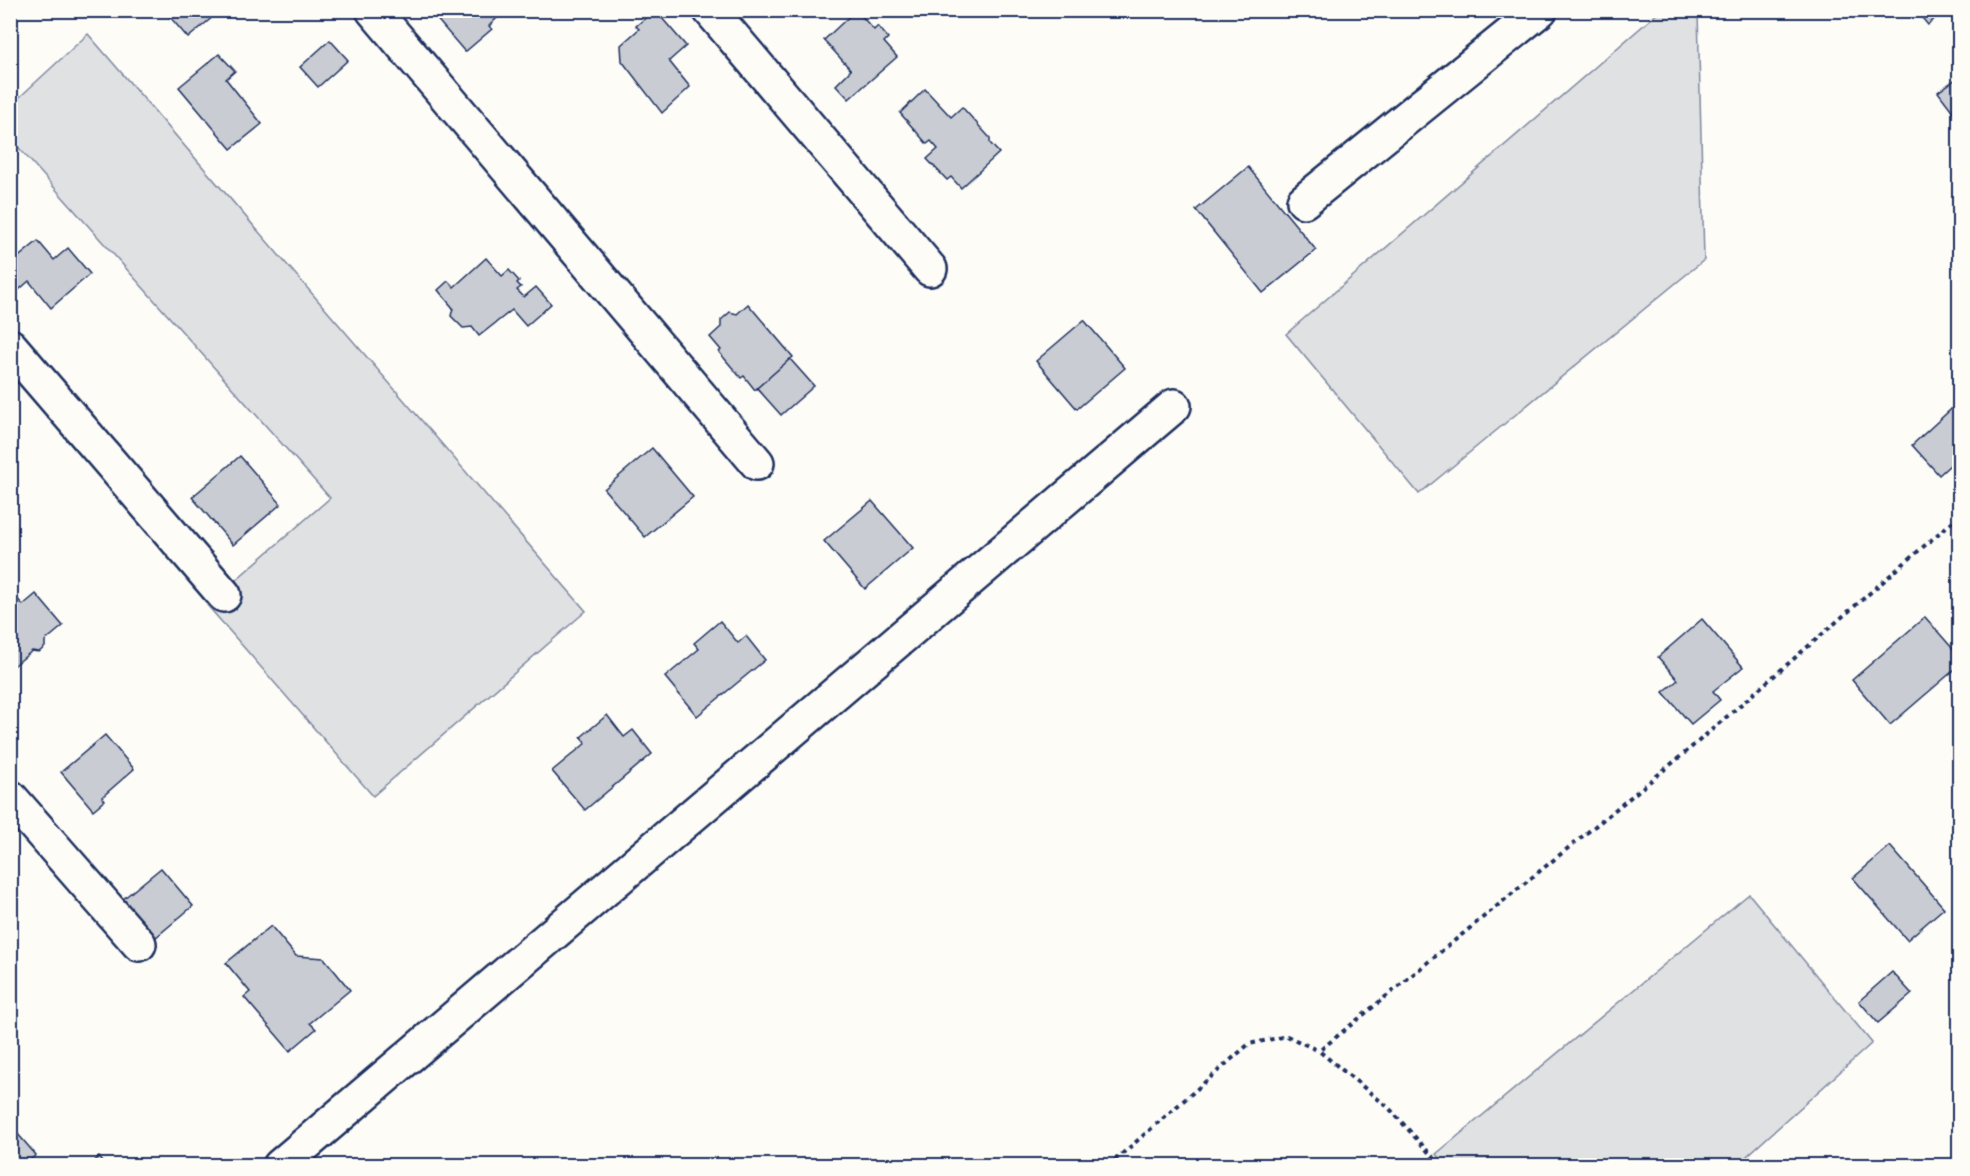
<svg xmlns="http://www.w3.org/2000/svg" width="1970" height="1176" font-family="Mynerve,sans-serif">
<style>
.green{fill:#e0e1e3;stroke:#7e88a0;stroke-width:1.5}
.building{fill:#c9ccd3;stroke:#1b2f5e;stroke-width:1.5}
.lines{fill:none;stroke-linecap:round;stroke-linejoin:round}
.minor-casing{stroke:#1b2f5e;stroke-width:38}
.path{stroke:#1b2f5e;stroke-width:4;stroke-dasharray:4.5 4.5;stroke-linecap:butt}
.minor{stroke:#fdfcf7;stroke-width:33}
</style>
<rect width="100%" height="100%" fill="#fdfcf7"/>
<filter id="ink" filterUnits="userSpaceOnUse"><feTurbulence type="fractalNoise" baseFrequency=".0167" numOctaves="2"/><feDisplacementMap in="SourceGraphic" scale="12" xChannelSelector="R" yChannelSelector="G"/><feConvolveMatrix kernelMatrix="1 2 1 2 8 2 1 2 1" color-interpolation-filters="sRGB"/></filter>
<g filter="url(#ink)">
<g class="green">
<polygon points="1660,11 1698,11 1704,260 1419,494 1286,334"/>
<polygon points="88,34 586,611 373,796 207,605 330,498 11,139 10,106"/>
<polygon points="1749,894 1872,1043 1737,1165 1447,1166 1436,1154"/>
</g>
<g class="building">
<polygon points="164,10 221,10 188,38"/>
<polygon points="429,10 505,10 489,26 492,29 465,52"/>
<polygon points="655,10 686,46 669,61 690,87 662,113 622,61 621,45 639,29 636,26"/>
<polygon points="856,10 874,30 878,26 888,38 884,42 897,57 849,99 836,85 851,70 824,40"/>
<polygon points="1944,10 1928,25 1917,12 1914,14 1906,10"/>
<polygon points="330,40 348,60 318,87 300,67"/>
<polygon points="219,54 235,71 226,79 262,124 231,149 179,87"/>
<polygon points="1960,76 1960,121 1938,92"/>
<polygon points="925,89 951,117 962,107 990,138 990,143 999,153 961,188 951,177 947,180 927,159 938,149 931,141 927,144 900,113"/>
<polygon points="1248,167 1316,250 1263,293 1196,210"/>
<polygon points="38,241 54,260 68,248 90,274 51,308 29,281 13,295 10,292 10,264"/>
<polygon points="486,258 502,276 509,270 519,281 517,283 521,287 517,290 524,297 536,287 551,304 526,326 512,310 479,336 472,327 463,328 451,316 453,308 438,290 448,281 454,287"/>
<polygon points="748,304 793,357 755,390 744,376 741,378 719,352 721,350 710,337 721,327 721,320 730,312 737,314"/>
<polygon points="1084,320 1125,368 1077,409 1036,361"/>
<polygon points="790,359 814,386 781,415 757,388"/>
<polygon points="1960,401 1960,456 1939,475 1912,445"/>
<polygon points="652,448 693,497 645,537 604,489"/>
<polygon points="240,456 281,504 233,545 192,497"/>
<polygon points="872,501 913,548 865,589 824,541"/>
<polygon points="36,594 63,626 45,641 45,647 39,652 32,651 10,669 10,598 14,595 23,605"/>
<polygon points="1925,617 1960,657 1960,665 1890,725 1852,680"/>
<polygon points="1702,619 1743,667 1713,691 1720,700 1691,724 1663,692 1678,680 1658,657"/>
<polygon points="720,621 738,643 746,636 765,660 697,716 665,677 699,649 694,643"/>
<polygon points="607,715 624,737 633,730 652,754 585,810 552,771 586,743 581,737"/>
<polygon points="105,735 134,769 102,797 105,800 93,810 61,772"/>
<polygon points="1890,846 1944,908 1907,940 1853,878"/>
<polygon points="161,868 193,906 155,938 123,899"/>
<polygon points="271,926 296,956 324,958 350,990 310,1023 316,1029 290,1051 244,997 250,992 226,963"/>
<polygon points="1892,972 1912,994 1878,1023 1859,1001"/>
<polygon points="10,1125 36,1155 23,1166 10,1166"/>
<polygon points="99,1157 106,1166 89,1166"/>
</g>
<g class="lines">
<g class="minor-casing">
<g id="minor">
<polyline points="373,10 757,463"/>
<polyline points="710,10 930,269"/>
<polyline points="1304,201 1540,10"/>
<polyline points="10,346 224,595"/>
<polyline points="10,797 139,944"/>
<polyline points="280,1166 1174,406"/>
</g>
</g>
<g class="path">
<polyline points="1108,1166 1249,1044 1287,1036 1319,1051"/>
<polyline points="1441,1166 1389,1108 1319,1051 1686,752 1960,515"/>
</g>
<use href="#minor" class="minor"/>
</g>
</g>
<rect width="1970" height="1176" fill="none" stroke="#fdfcf7" stroke-width="36"/>
<rect x="18" y="18" width="1934" height="1140" fill="none" stroke="#1b2f5e" stroke-width="2" filter="url(#ink)"/>
</svg>
